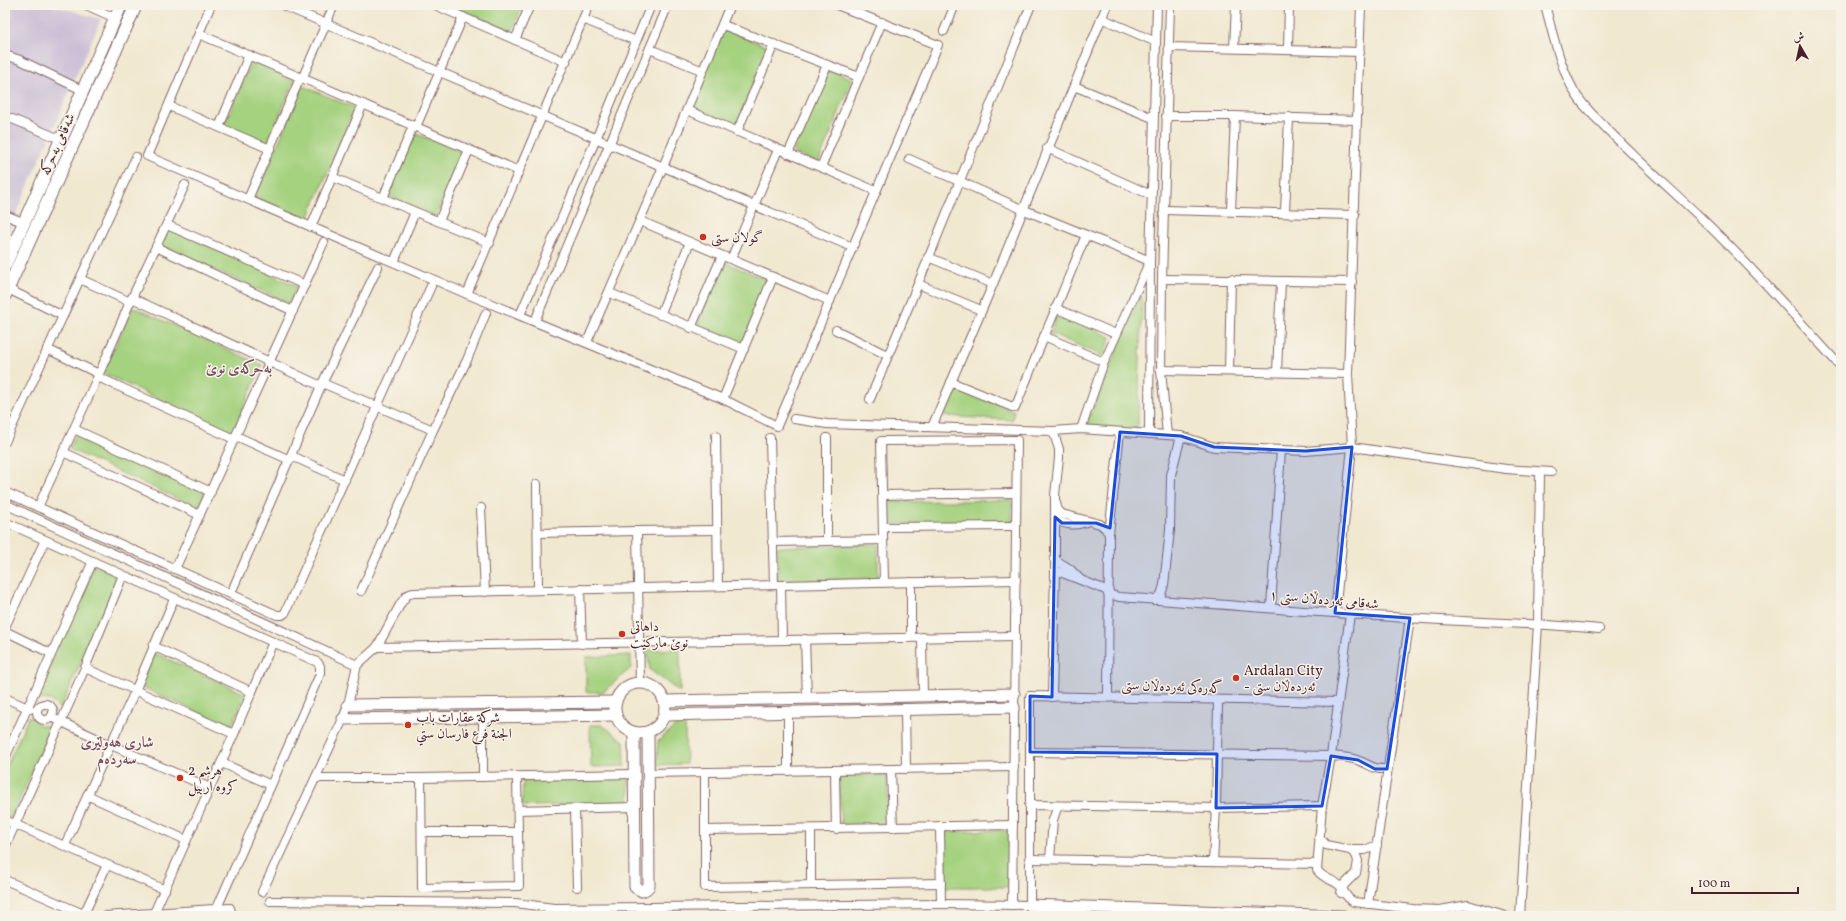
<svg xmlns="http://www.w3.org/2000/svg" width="1846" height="921" font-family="Vollkorn,Amiri,serif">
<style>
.industrial{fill:#cabfd6}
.green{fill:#a5d27f;stroke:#787855}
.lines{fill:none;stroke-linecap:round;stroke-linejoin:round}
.street-casing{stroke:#846565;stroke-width:10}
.secondary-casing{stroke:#846565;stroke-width:13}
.primary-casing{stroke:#846565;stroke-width:14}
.street{stroke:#fff;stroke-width:8}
.secondary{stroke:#fff;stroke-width:11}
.primary{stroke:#fff;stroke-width:12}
.marked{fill:#1d4ed8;fill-opacity:0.2;stroke:#1d4ed8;stroke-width:3;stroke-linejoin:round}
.poi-dot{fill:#c8321e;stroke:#f7f3e8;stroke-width:1.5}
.labels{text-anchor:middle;stroke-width:3;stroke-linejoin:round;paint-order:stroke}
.street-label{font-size:14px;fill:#4a1f2b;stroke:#f7f3e8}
.poi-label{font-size:14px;fill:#4a1f2b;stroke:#f7f3e8;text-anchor:start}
.neighbourhood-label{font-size:15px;font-weight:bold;fill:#7b4b63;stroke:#f7f3e8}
</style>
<rect width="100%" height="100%" fill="#f7f3e8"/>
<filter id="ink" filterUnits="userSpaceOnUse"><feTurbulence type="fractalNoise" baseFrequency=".025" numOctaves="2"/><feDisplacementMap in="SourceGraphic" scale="8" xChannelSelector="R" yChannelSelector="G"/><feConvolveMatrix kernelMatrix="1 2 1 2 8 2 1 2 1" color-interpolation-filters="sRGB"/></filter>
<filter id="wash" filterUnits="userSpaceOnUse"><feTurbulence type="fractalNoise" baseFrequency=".012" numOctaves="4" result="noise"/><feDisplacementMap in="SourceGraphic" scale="16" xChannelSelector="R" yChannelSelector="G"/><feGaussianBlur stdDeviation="0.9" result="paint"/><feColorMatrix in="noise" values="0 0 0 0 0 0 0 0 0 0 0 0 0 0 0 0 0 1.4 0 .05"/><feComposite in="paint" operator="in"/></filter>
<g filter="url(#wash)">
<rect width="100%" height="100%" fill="#f1e8d0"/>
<polygon class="industrial" points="5,5 51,5 101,19 5,239"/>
<g class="green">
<polygon points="455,5 523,5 512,31 454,7"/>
<polygon points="724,29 768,47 736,125 691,107"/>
<polygon points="252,61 295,80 267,143 224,125"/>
<polygon points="828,69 853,79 818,163 793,152"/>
<polygon points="303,86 355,108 307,221 255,197"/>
<polygon points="416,134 463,152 436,216 388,196"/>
<polygon points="167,228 297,286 289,303 159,245"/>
<polygon points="724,262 769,281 742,345 697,326"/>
<polygon points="1140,295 1142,297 1138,425 1132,432 1084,430"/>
<polygon points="133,307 262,365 232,433 103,373"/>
<polygon points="1058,314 1111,337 1103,356 1050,333"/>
<polygon points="955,388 1014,411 1012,420 944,416"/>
<polygon points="76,434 205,492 198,508 69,449"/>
<polygon points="1012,500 1012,522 888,524 888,502"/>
<polygon points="878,544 878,578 778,581 777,547"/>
<polygon points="94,565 119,576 60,709 50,700 35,699"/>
<polygon points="680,649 680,692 650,670 647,650"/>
<polygon points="154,653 246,694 231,727 139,686"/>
<polygon points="631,655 631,668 603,692 586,692 586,657"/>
<polygon points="29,716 40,725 53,727 11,818 5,815 5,770"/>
<polygon points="679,723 685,724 686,764 657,765 658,741"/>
<polygon points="590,725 602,725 624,741 625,766 591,767"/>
<polygon points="841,775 887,775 888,823 841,824 839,776"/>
<polygon points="627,778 629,779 629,804 524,806 522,804 523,781"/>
<polygon points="1005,830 1009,832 1008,887 945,887 945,832"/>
</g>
</g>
<g filter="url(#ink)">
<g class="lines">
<g class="street-casing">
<g id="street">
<polyline points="86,5 115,18"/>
<polyline points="211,5 147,156 467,294 723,399 777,426 938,45 837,5"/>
<polyline points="282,5 852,247"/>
<polyline points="435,5 566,62"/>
<path d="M 1545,5 C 1553,34 1559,64 1574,91 C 1581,104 1593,115 1603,125 C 1633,156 1666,185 1698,215 C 1748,263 1794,315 1841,367"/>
<polyline points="1101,18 1156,42"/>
<polyline points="583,19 636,41"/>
<polyline points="723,25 859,77"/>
<polyline points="944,31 955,5"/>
<polyline points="199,34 519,171"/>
<polyline points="515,40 530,5"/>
<polyline points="1169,47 1360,52"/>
<polyline points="1234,48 1236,5"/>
<polyline points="650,49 703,71"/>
<polyline points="1288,50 1289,5"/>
<polyline points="5,55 20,60 82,90"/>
<polyline points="302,79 334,5"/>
<polyline points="1074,86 1153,118"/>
<polyline points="169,106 270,149"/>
<polyline points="687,110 876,191"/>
<polyline points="5,116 60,139"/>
<polyline points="1166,116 1235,116 1356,120"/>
<polyline points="219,127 249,55"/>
<polyline points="416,127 463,17"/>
<polyline points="737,132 774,44"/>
<polyline points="1047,148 1151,195"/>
<polyline points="788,154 827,65"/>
<polyline points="909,159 1022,209 1150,261 1104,362 1081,429"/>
<polyline points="821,167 882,22"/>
<polyline points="332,177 490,243"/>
<polyline points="383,198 413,126"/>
<polyline points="248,199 300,78"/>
<polyline points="1164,210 1355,215"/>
<polyline points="1231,211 1235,116"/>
<polyline points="1285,212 1289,117"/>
<polyline points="5,215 25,223"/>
<polyline points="439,221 469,150"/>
<polyline points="640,221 830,301"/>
<polyline points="167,225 305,285"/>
<polyline points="311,227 363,104"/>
<polyline points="156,247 293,311"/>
<polyline points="928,257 993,284"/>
<polyline points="731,259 778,150"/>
<polyline points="394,262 415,212"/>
<polyline points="80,279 130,302"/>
<polyline points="1162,279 1352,282"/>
<polyline points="918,284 981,310"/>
<polyline points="8,289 63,316"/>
<polyline points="610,293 744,349"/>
<polyline points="467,294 589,5"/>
<polyline points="132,298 321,386"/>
<polyline points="1055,308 1116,334"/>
<polyline points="520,315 596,139 651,5"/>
<polyline points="660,315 690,242"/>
<polyline points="535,321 668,5"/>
<polyline points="691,328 722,256"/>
<polyline points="836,330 887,355"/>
<polyline points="1044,336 1104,362"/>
<polyline points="587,342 663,167 730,5"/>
<polyline points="47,349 99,374"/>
<polyline points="1161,370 1348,374"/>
<polyline points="1229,371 1231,279"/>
<polyline points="1277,372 1281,281"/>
<polyline points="98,377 234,439"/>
<polyline points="951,382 1015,408 1086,235"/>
<polyline points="322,383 433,430"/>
<polyline points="723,399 773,277"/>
<polyline points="870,399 918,284 1031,5"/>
<polyline points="794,419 827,424 1053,431"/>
<polyline points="932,427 993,284 1107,5"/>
<polyline points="74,429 211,492"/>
<polyline points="1149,434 1150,261 1157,5"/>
<polyline points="1167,435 1161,370 1162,279 1170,5"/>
<polyline points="236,436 290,460"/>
<polyline points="716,436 718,586"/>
<polyline points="770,438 774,585"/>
<polyline points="827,438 827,541 883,540"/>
<polyline points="5,442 136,157"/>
<polyline points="63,452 200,515"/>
<polyline points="292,456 345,480"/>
<polyline points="537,484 538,590"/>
<polyline points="5,492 277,615 282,615 285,613 431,286"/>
<polyline points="882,495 1016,493"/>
<polyline points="1056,503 1058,510 1062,514 1100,524 1105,528 1109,534"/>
<polyline points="5,504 357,665"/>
<polyline points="38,507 99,374 130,302 185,185"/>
<polyline points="481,508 485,592"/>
<path d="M 1055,517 C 1063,526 1075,526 1086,522"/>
<polyline points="5,522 273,642 317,662 320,666 320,674 217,908"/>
<polyline points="883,527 1016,526"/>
<polyline points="538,533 637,531"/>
<polyline points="772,542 827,541"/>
<polyline points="1054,559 1070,569 1080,579"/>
<polyline points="175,569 324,242"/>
<path d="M 1055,570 L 1106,590 L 1108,594 L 1119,597 C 1214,604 1310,612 1406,618 C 1470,622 1535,623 1599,629"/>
<polyline points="884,582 881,441 1017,440 1012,905"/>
<polyline points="781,585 782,640"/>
<polyline points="580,589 582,644"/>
<polyline points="361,591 433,430 467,360 486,313"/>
<polyline points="231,593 321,386 378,267"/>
<polyline points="1154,600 1161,595 1164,585 1170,530 1171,475 1181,436"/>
<polyline points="1271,607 1281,450"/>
<polyline points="1335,613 1352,447 1348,374 1361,5"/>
<path d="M 1350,614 L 1331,756 L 1322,806 L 1317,870 C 1323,879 1332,879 1339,885 C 1345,891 1345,898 1354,902 L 1413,909 L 1440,910 L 1468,905 L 1505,916"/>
<polyline points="5,627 45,540"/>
<polyline points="5,631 50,653"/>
<polyline points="911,637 911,582"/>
<polyline points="922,637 923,695"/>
<polyline points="805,639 807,698"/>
<polyline points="153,646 252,692"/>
<polyline points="377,647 1015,636"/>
<polyline points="85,668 234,734"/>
<polyline points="640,683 637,531 717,530"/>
<polyline points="1052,697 1055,573 1055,495 1059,458 1059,449 1053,431 1081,429 1181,436 1214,447 1306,451 1352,447 1506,469 1551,472"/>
<polyline points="1108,697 1109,534 1120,432"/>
<polyline points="5,698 30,709"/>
<circle cx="45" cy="712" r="8"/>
<polyline points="905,710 906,769"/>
<polyline points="483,716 483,777"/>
<polyline points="51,717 111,745 210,788"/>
<path d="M 1030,752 L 1331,756 C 1340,757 1348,757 1357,760 C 1370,764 1372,770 1387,769"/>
<polyline points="5,758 93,561"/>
<polyline points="222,763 271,785"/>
<polyline points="891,770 893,828"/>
<polyline points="788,771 788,712"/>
<polyline points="835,771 836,829"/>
<polyline points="648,773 1014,767"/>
<polyline points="705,773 705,887 941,883"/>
<polyline points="316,778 421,778 634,774"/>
<polyline points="421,778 422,888 519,886 517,777"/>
<polyline points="87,795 186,840"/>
<polyline points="1029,805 1216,808 1322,806"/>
<polyline points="575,809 577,887"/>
<polyline points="518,810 634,807"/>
<polyline points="5,820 165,890"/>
<polyline points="940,826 941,904"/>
<polyline points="811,829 811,884"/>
<polyline points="705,830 1013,825"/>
<polyline points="422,832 518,832"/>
<polyline points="1319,837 1326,845 1350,850 1356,855 1358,861 1356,873 1344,885 1341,893"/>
<polyline points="65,845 135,691 174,599"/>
<polyline points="5,847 85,668 123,575"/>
<polyline points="1350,850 1365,850 1377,845"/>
<polyline points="1029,859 1317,864"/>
<polyline points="1050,859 1053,820 1057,808 1061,806"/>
<polyline points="1213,862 1216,808 1218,701"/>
<polyline points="5,880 88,916"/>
<polyline points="262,892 343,719 348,705 357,665 377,647 401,603 407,595 413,593 1016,580"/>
<polyline points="270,901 515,903 554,908 941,904 1030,905 1030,696 1338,702"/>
<polyline points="1368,904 1410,618"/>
<polyline points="154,913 234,734 273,642"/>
<polyline points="83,916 107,865"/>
<polyline points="106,916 230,908 232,916"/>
<polyline points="1520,916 1538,624 1540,472"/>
</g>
</g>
<g class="secondary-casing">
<g id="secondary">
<circle cx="640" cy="708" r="25"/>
<polyline points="665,701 1014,694"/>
<polyline points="348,705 616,702"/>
<polyline points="665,715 1014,707"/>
<polyline points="343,719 616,715"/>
<polyline points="634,733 635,887 642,891 646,889 649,886 648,732"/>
<polyline points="1030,905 1343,916"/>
</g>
</g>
<g class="primary-casing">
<g id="primary">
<polyline points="5,265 121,5"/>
<polyline points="5,295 136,5"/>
</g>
</g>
<use href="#street" class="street"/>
<use href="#secondary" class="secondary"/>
<use href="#primary" class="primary"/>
</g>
</g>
<path class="marked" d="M 1120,432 L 1181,436 L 1214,447 L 1306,451 L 1352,447 L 1335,613 L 1410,618 L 1387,769 L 1375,769 L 1358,760 L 1331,756 L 1322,806 L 1216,808 L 1217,754 L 1030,752 L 1030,696 L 1052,697 L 1055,517 L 1062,523 L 1096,523 L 1110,528 Z"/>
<g class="poi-dot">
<circle cx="703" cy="237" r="4"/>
<circle cx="622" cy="634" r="4"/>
<circle cx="1236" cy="678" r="4"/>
<circle cx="408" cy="725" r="4"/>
<circle cx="180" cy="778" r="4"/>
</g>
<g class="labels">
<g class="street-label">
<text transform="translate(57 144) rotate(-66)" y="5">شەقامی بەحرکە</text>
<text transform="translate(1324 599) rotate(5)" y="5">شەقامی ئەردەڵان ستی ١</text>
<text transform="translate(1172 686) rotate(2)" y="5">گەرەکی ئەردەڵان ستی</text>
</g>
<g class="poi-label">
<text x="711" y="242">گولان ستی</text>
<text x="630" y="631">داهاتی<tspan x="630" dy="16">نوێ مارکێت</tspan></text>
<text x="1244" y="675">Ardalan City<tspan x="1244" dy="16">- ئەردەڵان ستی</tspan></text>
<text x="416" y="722">شرکة عقارات باب<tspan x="416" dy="16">الجنة فرع فارسان ستي</tspan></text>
<text x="188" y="775">هرشم 2<tspan x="188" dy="16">كروه اربيل</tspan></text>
</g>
<g class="neighbourhood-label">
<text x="239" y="373">بەحرکەی نوێ</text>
<text x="117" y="747">شاری هه‌ولێری<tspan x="117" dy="17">سه‌رده‌م</tspan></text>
</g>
</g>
<rect width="1846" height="921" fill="none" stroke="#f7f3e8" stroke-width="20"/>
<g transform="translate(1800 46) rotate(351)" stroke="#f7f3e8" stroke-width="3" paint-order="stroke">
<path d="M0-3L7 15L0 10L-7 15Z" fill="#4a1f2b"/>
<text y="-6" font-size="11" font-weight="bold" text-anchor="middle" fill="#4a1f2b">ش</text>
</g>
<path d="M1692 887v6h106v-6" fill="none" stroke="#4a1f2b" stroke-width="2"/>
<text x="1698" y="887" font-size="12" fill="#4a1f2b" stroke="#f7f3e8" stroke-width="3" paint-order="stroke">100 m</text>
</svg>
